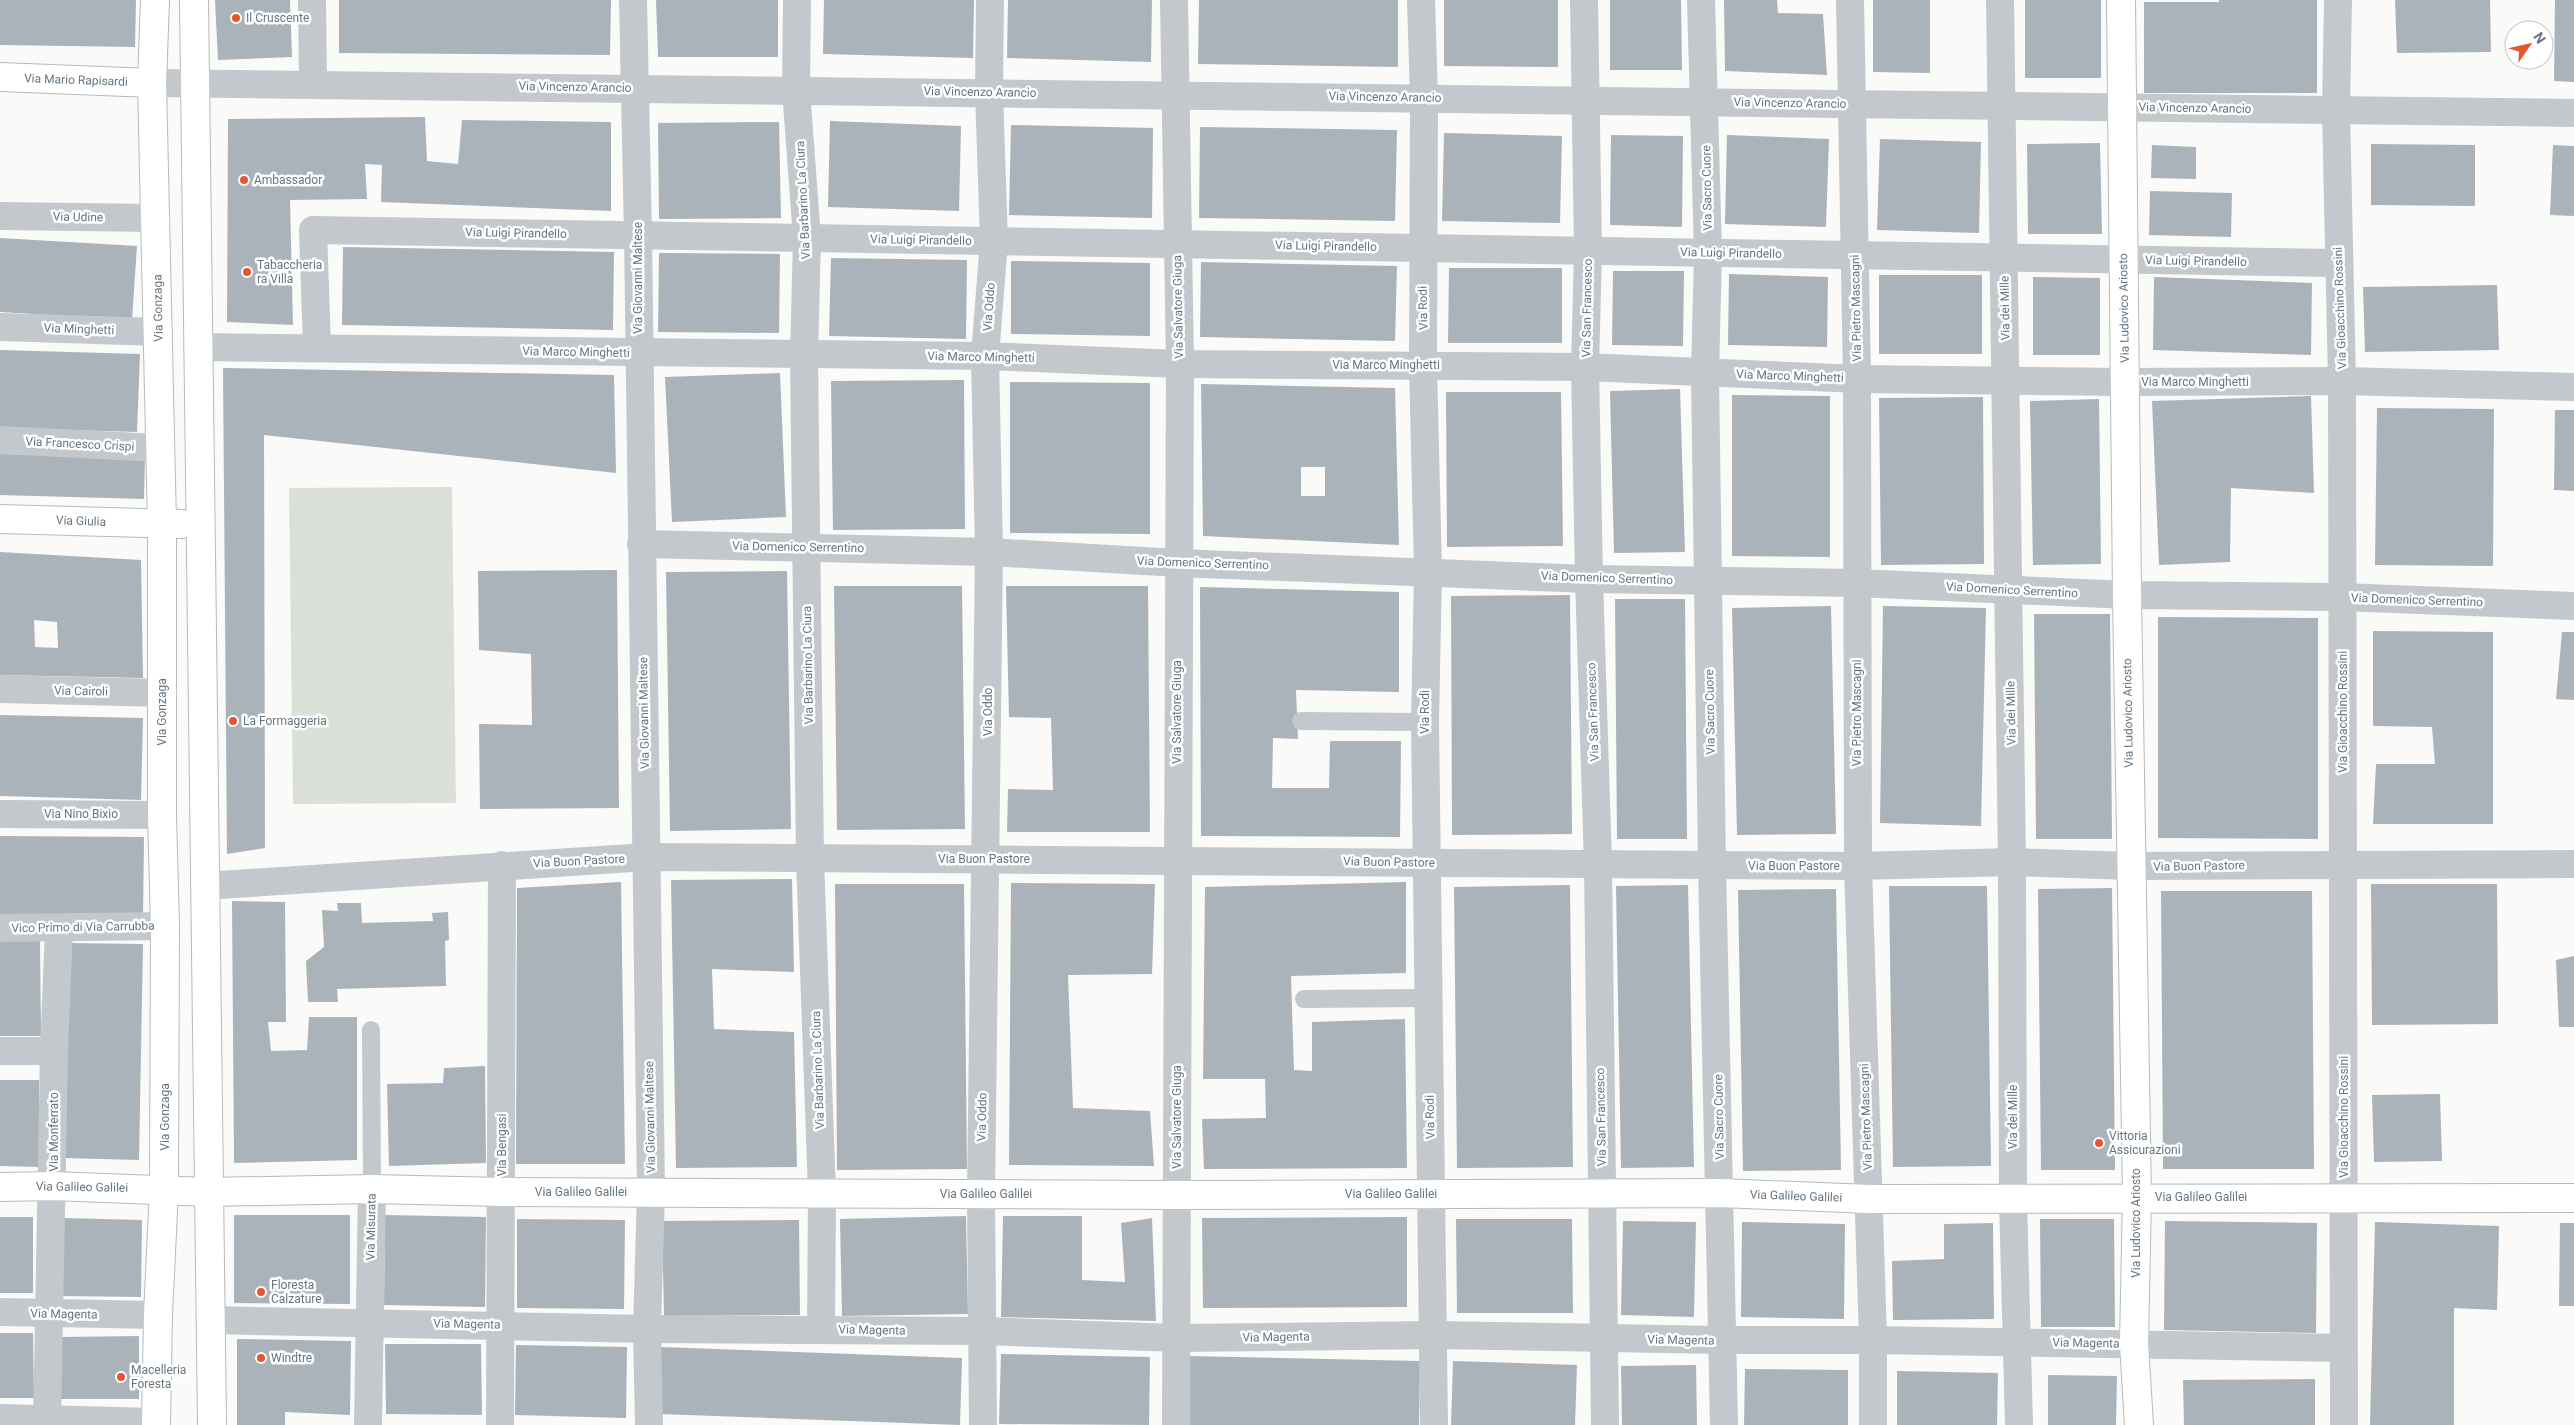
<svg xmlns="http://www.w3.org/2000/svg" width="2574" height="1425" font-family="Roboto,sans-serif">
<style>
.green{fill:#dadfd7}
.building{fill:#aab3b9;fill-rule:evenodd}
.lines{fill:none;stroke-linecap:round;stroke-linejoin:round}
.secondary-casing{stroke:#b3babf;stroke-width:30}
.lane{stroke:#c3c8cc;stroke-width:18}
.street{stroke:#c3c8cc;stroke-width:28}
.secondary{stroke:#fff;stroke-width:28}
.poi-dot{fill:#e4572e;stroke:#fff;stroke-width:2}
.labels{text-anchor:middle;stroke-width:5;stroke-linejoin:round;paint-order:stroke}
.poi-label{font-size:12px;fill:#657683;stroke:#fff;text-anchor:start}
.street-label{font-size:12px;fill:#657683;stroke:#fff}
</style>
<rect width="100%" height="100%" fill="#fafaf8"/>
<polygon class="green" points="452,487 456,803 293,804 289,488"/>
<g class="building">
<polygon points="0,0 136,0 135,47 0,45"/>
<polygon points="215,0 290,0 292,57 218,60"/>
<polygon points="339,0 611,0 610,55 339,53"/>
<polygon points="656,0 778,0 778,57 658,57"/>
<polygon points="824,0 974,0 973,58 823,54"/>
<polygon points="1008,0 1152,0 1151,62 1007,58"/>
<polygon points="1199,0 1398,0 1398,67 1198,64"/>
<polygon points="1444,0 1558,0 1558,67 1444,66"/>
<polygon points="1610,0 1681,0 1682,70 1610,70"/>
<polygon points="1724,0 1777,0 1778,13 1823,14 1827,75 1725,71"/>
<polygon points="1873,0 1930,0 1930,73 1873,72"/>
<rect x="2025" y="0" width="76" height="78"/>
<polygon points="2219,0 2317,0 2317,93 2144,93 2144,2 2219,2"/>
<polygon points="2395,0 2490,0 2491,52 2397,53"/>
<polygon points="2555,0 2574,0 2574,82 2554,81"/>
<polygon points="425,117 427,161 458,164 462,120 611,122 611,211 381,202 382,165 365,164 367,199 290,200 293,325 227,322 228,119"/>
<polygon points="830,121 961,126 959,211 828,207"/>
<polygon points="779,122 781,218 659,219 658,123"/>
<polygon points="1011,125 1153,128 1152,218 1009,215"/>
<polygon points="1200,127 1397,130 1395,221 1199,218"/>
<polygon points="1444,133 1562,136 1560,223 1442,221"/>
<polygon points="1611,135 1683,136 1682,227 1610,225"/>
<polygon points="1727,135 1829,139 1826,227 1725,224"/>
<polygon points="1880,139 1981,142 1979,233 1877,230"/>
<polygon points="2100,143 2102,234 2028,234 2027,144"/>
<polygon points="2371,144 2475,145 2475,206 2371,205"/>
<polygon points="2152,145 2196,147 2196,179 2151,178"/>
<polygon points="2553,145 2574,146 2574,216 2550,215"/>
<polygon points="2150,191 2232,193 2231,237 2149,235"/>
<polygon points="0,238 137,246 132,320 0,312"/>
<polygon points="343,247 614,252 613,330 342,325"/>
<polygon points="659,253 780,254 779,333 658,332"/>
<polygon points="831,258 967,260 966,339 829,336"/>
<polygon points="1011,261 1150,263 1150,336 1011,334"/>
<polygon points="1201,262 1397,266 1395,341 1200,337"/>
<polygon points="1449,268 1562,268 1562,343 1448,343"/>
<polygon points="1613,271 1684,271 1683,346 1612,345"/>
<polygon points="1729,274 1828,277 1827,347 1728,345"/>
<rect x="1879" y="275" width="103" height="79"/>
<polygon points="2033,277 2100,278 2100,355 2033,355"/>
<polygon points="2154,277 2312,283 2311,355 2153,350"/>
<polygon points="2497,285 2499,350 2365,352 2363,287"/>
<polygon points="0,350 140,354 137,432 0,428"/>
<polygon points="223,368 614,375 616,473 264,435 265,848 227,854"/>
<polygon points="780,373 786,517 672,522 665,377"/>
<polygon points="964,380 965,529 833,530 831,381"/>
<polygon points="1010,382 1150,383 1150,534 1010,533"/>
<path d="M 1201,384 L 1395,388 L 1399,545 L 1203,536 ZM 1301,467 L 1325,467 L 1325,496 L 1301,496 Z"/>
<polygon points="1680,389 1685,552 1614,553 1610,391"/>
<polygon points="1446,392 1561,392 1563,546 1447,547"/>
<polygon points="1732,395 1830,396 1830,557 1732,556"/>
<polygon points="2311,396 2314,493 2231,488 2230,562 2159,565 2152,401"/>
<polygon points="1983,397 1984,564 1881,565 1879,398"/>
<polygon points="2099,399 2101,564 2033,565 2030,401"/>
<polygon points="2377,408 2494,409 2493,566 2375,565"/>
<polygon points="2555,410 2574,410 2574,491 2554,490"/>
<polygon points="0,454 145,457 144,499 0,495"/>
<path d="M 0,552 L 141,560 L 143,678 L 0,675 ZM 34,620 L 57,622 L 58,648 L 35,647 Z"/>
<polygon points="617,570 619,808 480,809 479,724 532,725 531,654 479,650 478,571"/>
<polygon points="787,571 791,829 670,831 666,572"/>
<polygon points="834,586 962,586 965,829 837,830"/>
<polygon points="1006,586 1148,586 1150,832 1007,832 1008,789 1053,790 1051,718 1009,717"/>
<polygon points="1200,587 1399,592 1399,692 1296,690 1298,739 1273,738 1272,788 1329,788 1330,741 1401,741 1400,837 1201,836"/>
<polygon points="1570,595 1572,834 1452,835 1451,596"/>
<polygon points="1615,599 1685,599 1687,839 1617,839"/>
<polygon points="1831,606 1836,834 1737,835 1732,608"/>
<polygon points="1883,606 1986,608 1981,826 1880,823"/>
<polygon points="2034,614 2110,614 2112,839 2036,839"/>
<polygon points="2158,617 2318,618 2318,839 2158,838"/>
<polygon points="2373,631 2493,632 2493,824 2373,824 2376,764 2435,764 2432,727 2373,726"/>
<polygon points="2562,632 2574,632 2574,700 2556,699"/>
<polygon points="0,715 143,718 141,800 0,796"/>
<polygon points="0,836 144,837 143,917 0,916"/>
<polygon points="792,879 794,972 712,969 714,1029 794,1032 797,1167 676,1168 671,880"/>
<polygon points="621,882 625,1164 516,1164 517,888"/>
<polygon points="1406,882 1406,973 1291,976 1294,1070 1312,1071 1312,1022 1405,1019 1407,1168 1204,1169 1202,1119 1266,1118 1265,1079 1203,1079 1205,887"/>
<polygon points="1011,883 1155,884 1152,974 1068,975 1073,1108 1150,1111 1154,1166 1009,1165"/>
<polygon points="835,884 964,884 967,1169 837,1170"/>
<polygon points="2371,884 2497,884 2498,1024 2372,1025"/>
<polygon points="1570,885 1573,1167 1457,1168 1454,887"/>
<polygon points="1688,885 1694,1167 1621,1168 1616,886"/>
<polygon points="1889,886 1987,886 1991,1166 1893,1167"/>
<polygon points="2112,888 2115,1170 2041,1170 2038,889"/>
<polygon points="1836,889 1841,1170 1743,1171 1738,890"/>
<polygon points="2161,891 2312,891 2314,1169 2163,1169"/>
<polygon points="232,901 285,902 286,1022 268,1022 271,1051 307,1050 309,1017 357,1017 357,1160 234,1163"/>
<polygon points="337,903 361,903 362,923 433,921 432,913 448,912 449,940 445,941 446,986 337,989 338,1002 308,1002 306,961 324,947 322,910 338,911"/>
<polygon points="0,941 40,941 41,1036 0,1036"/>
<polygon points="67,943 143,944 139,1160 63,1158"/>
<polygon points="2574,956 2574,1027 2559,1027 2556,960"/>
<polygon points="485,1066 486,1163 389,1166 387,1084 443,1083 444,1068"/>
<polygon points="0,1080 39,1080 39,1167 0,1166"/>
<polygon points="2440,1094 2442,1161 2374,1162 2372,1095"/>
<polygon points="234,1215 350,1215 350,1304 234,1303"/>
<polygon points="385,1215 486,1217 485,1307 384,1305"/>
<polygon points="966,1216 968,1314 842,1316 840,1219"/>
<polygon points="1003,1216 1082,1216 1082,1280 1125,1282 1121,1223 1152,1218 1156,1321 1001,1317"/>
<rect x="0" y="1217" width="33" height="76"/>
<polygon points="1407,1217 1407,1307 1203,1308 1202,1218"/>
<polygon points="63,1218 142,1220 141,1297 61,1296"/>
<polygon points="517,1219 625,1220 624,1309 517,1308"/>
<polygon points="1456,1219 1572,1219 1573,1313 1457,1313"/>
<polygon points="2040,1219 2114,1219 2115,1327 2041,1327"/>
<polygon points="799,1220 800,1315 664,1316 662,1221"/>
<polygon points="1623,1221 1696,1222 1694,1317 1621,1315"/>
<polygon points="2165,1221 2317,1223 2316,1333 2164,1330"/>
<polygon points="1742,1222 1845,1224 1844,1319 1741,1317"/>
<polygon points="2375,1222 2499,1226 2497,1310 2454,1308 2454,1425 2370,1425"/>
<polygon points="1993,1223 1994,1319 1893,1320 1892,1261 1944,1259 1944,1224"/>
<polygon points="2560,1223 2574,1223 2574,1306 2559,1306"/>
<polygon points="0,1333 33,1333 34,1398 0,1398"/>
<polygon points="139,1336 139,1399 60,1399 60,1337"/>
<polygon points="237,1339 351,1341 350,1415 285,1412 285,1425 237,1425"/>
<polygon points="385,1344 481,1344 482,1415 386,1414"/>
<polygon points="516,1345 627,1347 626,1418 515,1415"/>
<polygon points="661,1347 962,1358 960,1425 659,1414"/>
<polygon points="1001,1354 1150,1357 1149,1425 999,1424"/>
<polygon points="1189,1356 1420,1361 1419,1425 1189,1425"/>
<polygon points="1453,1361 1577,1365 1575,1425 1451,1425"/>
<polygon points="1696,1365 1697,1425 1622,1425 1621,1366"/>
<polygon points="1745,1369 1848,1370 1848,1425 1744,1425"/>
<polygon points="1897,1371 1998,1373 1997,1425 1897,1425"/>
<polygon points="2048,1375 2117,1376 2116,1425 2048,1425"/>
<polygon points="2315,1379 2315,1425 2184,1425 2183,1380"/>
</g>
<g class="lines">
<g class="secondary-casing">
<g id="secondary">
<polyline points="155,0 152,83 162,524 162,815 165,926 164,1190 158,1315 156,1425"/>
<polyline points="194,0 212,1425"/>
<polyline points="2121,0 2127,595 2137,1197 2134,1344 2139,1425"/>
<polyline points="0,77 152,83"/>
<polyline points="0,519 181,524"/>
<polyline points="0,1187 53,1186 208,1192 372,1189 502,1192 1177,1195 1721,1193 1869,1199 2574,1198"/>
</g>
</g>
<g class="lane">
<polyline points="1301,721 1425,722"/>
<polyline points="1304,999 1428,998"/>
<polyline points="371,1030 372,1189"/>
</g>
<g class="street">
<polyline points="312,0 313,83"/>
<polyline points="633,0 638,235 651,1192 647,1329 649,1425"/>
<polyline points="797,0 796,90 807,238 804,356 810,859 822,1193 821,1330"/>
<polyline points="1174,0 1180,364 1176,1425"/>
<polyline points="1421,0 1424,98 1423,366 1428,571 1425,722 1434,1425"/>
<polyline points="1584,0 1588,251 1585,367 1589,579 1598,864 1605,1425"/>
<polyline points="1701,0 1708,253 1705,374 1712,865 1724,1425"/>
<polyline points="1850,0 1857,379 1858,866 1873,1340 1873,1425"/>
<polyline points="2000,0 2012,862 2013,1200 2019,1425"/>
<polyline points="2338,0 2336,110 2342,381 2344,1425"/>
<polyline points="152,83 2574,113"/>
<polyline points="0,216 156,218"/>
<polyline points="0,327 159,332"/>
<polyline points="197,347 985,356 1180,364 1585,367 1857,379 2125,382 2342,381 2574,387"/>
<polyline points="317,347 313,230 2338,263"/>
<polyline points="0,440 159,448"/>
<polyline points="641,544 989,552 1178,563 1589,579 1857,583 2127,595 2342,597 2574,606"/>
<polyline points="0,689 163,693"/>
<polyline points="0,814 162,815"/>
<polyline points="205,886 647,857 1858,866 2012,862 2131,866 2574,864"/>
<polyline points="0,928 165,926"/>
<polyline points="0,1051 54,1051"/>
<polyline points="0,1312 158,1315"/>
<polyline points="211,1320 647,1329 983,1331 1177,1338 1434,1335 1721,1340 1873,1340 2342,1348"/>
<polyline points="0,1418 156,1422"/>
<polyline points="47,1425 54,1051 59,928"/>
<polyline points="368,1425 372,1189"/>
<polyline points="500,1425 502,865"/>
<polyline points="983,1425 981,1194 989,552 985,356 994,241 989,92 990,0"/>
</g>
<use href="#secondary" class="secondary"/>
</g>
<g class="poi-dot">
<circle cx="236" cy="18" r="5"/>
<circle cx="244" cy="180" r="5"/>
<circle cx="247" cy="272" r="5"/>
<circle cx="233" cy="721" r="5"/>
<circle cx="2099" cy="1143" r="5"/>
<circle cx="261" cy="1292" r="5"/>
<circle cx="261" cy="1358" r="5"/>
<circle cx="121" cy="1377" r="5"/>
</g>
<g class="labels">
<g class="poi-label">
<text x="246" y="22">Il Cruscente</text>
<text x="254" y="184">Ambassador</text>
<text x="257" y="269">Tabaccheria<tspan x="257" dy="14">ra Villa</tspan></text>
<text x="243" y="725">La Formaggeria</text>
<text x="2109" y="1140">Vittoria<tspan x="2109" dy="14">Assicurazioni</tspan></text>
<text x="271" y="1289">Floresta<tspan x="271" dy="14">Calzature</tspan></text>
<text x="271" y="1362">Windtre</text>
<text x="131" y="1374">Macelleria<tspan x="131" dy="14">Foresta</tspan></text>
</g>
<g class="street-label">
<text transform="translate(76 80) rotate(2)" y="4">Via Mario Rapisardi</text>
<text transform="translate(575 87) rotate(1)" y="4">Via Vincenzo Arancio</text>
<text transform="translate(980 92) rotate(1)" y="4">Via Vincenzo Arancio</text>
<text transform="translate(1385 97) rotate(1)" y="4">Via Vincenzo Arancio</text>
<text transform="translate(1790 103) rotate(1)" y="4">Via Vincenzo Arancio</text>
<text transform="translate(2195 108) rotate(1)" y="4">Via Vincenzo Arancio</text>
<text transform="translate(1707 188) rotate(-91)" y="4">Via Sacro Cuore</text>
<text transform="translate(803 200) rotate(-93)" y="4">Via Barbarino La Ciura</text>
<text transform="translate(78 217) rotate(1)" y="4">Via Udine</text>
<text transform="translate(516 233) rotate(1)" y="4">Via Luigi Pirandello</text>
<text transform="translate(921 240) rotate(1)" y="4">Via Luigi Pirandello</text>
<text transform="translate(1326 246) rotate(1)" y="4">Via Luigi Pirandello</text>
<text transform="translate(1731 253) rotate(1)" y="4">Via Luigi Pirandello</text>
<text transform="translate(2196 261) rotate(1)" y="4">Via Luigi Pirandello</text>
<text transform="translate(638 278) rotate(-90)" y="4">Via Giovanni Maltese</text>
<text transform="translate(989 307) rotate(-86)" y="4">Via Oddo</text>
<text transform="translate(1178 307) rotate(-91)" y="4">Via Salvatore Giuga</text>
<text transform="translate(158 308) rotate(-91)" y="4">Via Gonzaga</text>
<text transform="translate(1423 308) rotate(-91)" y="4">Via Rodi</text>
<text transform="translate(1587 308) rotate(-89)" y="4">Via San Francesco</text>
<text transform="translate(1856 308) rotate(-91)" y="4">Via Pietro Mascagni</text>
<text transform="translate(2005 308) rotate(-91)" y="4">Via dei Mille</text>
<text transform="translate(2124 308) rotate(-91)" y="4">Via Ludovico Ariosto</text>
<text transform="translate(2340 308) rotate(-92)" y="4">Via Gioacchino Rossini</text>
<text transform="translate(79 329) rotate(2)" y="4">Via Minghetti</text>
<text transform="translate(576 352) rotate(1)" y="4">Via Marco Minghetti</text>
<text transform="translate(981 357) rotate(1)" y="4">Via Marco Minghetti</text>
<text x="1386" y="369">Via Marco Minghetti</text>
<text transform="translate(1790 376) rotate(2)" y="4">Via Marco Minghetti</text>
<text x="2195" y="386">Via Marco Minghetti</text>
<text transform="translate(80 444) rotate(3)" y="4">Via Francesco Crispi</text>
<text transform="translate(81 521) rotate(2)" y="4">Via Giulia</text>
<text transform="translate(798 547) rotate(1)" y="4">Via Domenico Serrentino</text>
<text transform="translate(1203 563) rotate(2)" y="4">Via Domenico Serrentino</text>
<text transform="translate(1607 578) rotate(2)" y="4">Via Domenico Serrentino</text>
<text transform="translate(2012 590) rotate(3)" y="4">Via Domenico Serrentino</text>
<text transform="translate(2417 600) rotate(2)" y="4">Via Domenico Serrentino</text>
<text transform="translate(808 665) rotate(-91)" y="4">Via Barbarino La Ciura</text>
<text transform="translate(81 691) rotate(1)" y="4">Via Cairoli</text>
<text transform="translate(162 712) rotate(-90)" y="4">Via Gonzaga</text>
<text transform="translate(988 712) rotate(-90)" y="4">Via Oddo</text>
<text transform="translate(1177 712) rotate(-90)" y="4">Via Salvatore Giuga</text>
<text transform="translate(1425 712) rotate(-90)" y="4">Via Rodi</text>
<text transform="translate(1593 712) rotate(-92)" y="4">Via San Francesco</text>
<text transform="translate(1710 712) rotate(-91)" y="4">Via Sacro Cuore</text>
<text transform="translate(2343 712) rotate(-90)" y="4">Via Gioacchino Rossini</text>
<text transform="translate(644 713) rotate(-91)" y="4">Via Giovanni Maltese</text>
<text transform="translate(1857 713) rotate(-90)" y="4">Via Pietro Mascagni</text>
<text transform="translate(2011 713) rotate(-91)" y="4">Via dei Mille</text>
<text transform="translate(2128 713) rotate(-91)" y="4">Via Ludovico Ariosto</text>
<text x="81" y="818">Via Nino Bixio</text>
<text x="984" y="863">Via Buon Pastore</text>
<text transform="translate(579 861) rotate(-3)" y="4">Via Buon Pastore</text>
<text transform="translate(1389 862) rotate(1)" y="4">Via Buon Pastore</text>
<text x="1794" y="870">Via Buon Pastore</text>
<text transform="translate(2199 866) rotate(-1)" y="4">Via Buon Pastore</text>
<text transform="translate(83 927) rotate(-1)" y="4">Vico Primo di Via Carrubba</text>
<text transform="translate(818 1070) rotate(-92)" y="4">Via Barbarino La Ciura</text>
<text transform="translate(165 1117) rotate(-90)" y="4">Via Gonzaga</text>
<text transform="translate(650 1117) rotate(-91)" y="4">Via Giovanni Maltese</text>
<text transform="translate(982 1117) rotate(-89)" y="4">Via Oddo</text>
<text transform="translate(1177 1117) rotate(-90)" y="4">Via Salvatore Giuga</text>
<text transform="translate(1430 1117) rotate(-91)" y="4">Via Rodi</text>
<text transform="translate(1601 1117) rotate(-91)" y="4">Via San Francesco</text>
<text transform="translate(1719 1117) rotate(-91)" y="4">Via Sacro Cuore</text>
<text transform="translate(1866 1117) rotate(-92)" y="4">Via Pietro Mascagni</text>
<text transform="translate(2013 1117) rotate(-90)" y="4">Via dei Mille</text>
<text transform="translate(2344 1117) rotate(-90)" y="4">Via Gioacchino Rossini</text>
<text transform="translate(54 1132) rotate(-90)" y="4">Via Monferrato</text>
<text transform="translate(502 1145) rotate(-90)" y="4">Via Bengasi</text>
<text transform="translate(82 1187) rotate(1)" y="4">Via Galileo Galilei</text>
<text x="581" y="1196">Via Galileo Galilei</text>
<text x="986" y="1198">Via Galileo Galilei</text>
<text x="1391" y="1198">Via Galileo Galilei</text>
<text transform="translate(1796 1196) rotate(2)" y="4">Via Galileo Galilei</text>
<text x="2201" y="1201">Via Galileo Galilei</text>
<text transform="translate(2136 1223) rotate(-90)" y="4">Via Ludovico Ariosto</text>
<text transform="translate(371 1227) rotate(-89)" y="4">Via Misurata</text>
<text transform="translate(64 1314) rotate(1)" y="4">Via Magenta</text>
<text transform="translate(467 1324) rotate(1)" y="4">Via Magenta</text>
<text transform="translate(872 1330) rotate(1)" y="4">Via Magenta</text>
<text transform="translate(1276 1337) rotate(-1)" y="4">Via Magenta</text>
<text transform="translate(1681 1340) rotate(1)" y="4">Via Magenta</text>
<text transform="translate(2086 1343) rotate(1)" y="4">Via Magenta</text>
</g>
</g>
<g transform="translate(2529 45) rotate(56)"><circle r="24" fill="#ffffff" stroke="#c1c8cd"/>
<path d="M0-4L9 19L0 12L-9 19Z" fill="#e4572e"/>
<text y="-8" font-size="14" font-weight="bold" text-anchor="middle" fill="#657683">N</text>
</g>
</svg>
